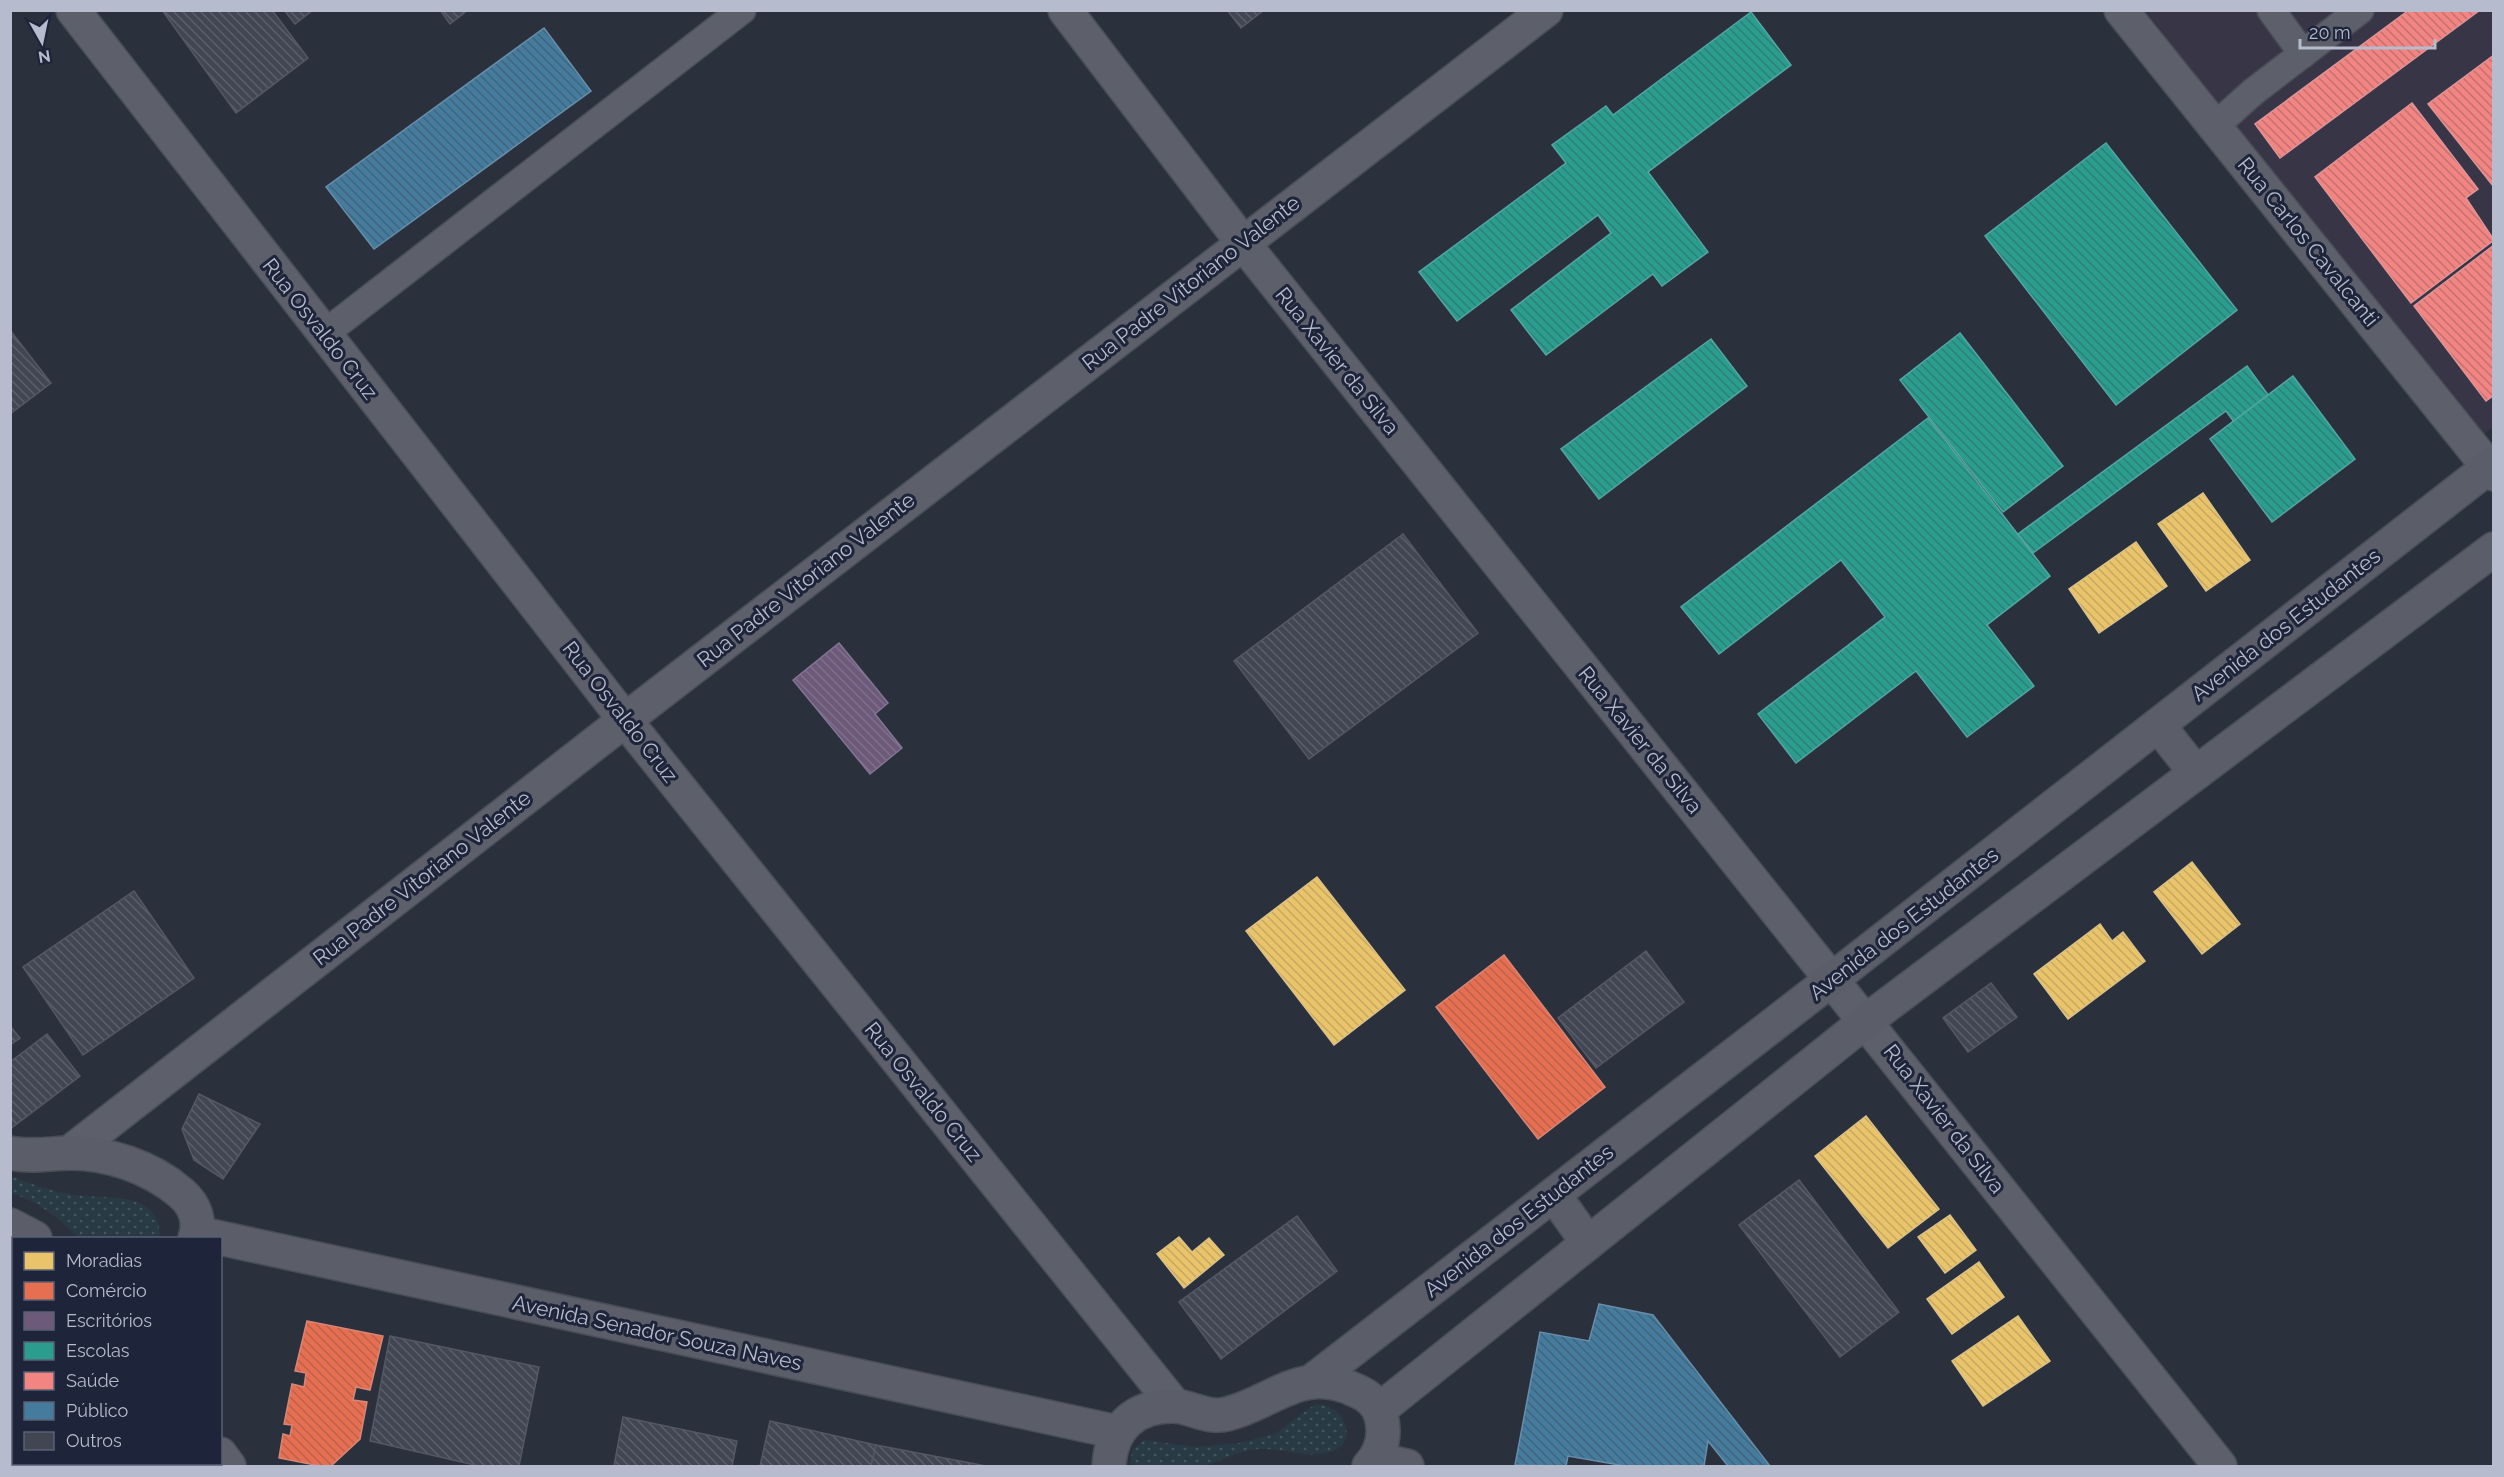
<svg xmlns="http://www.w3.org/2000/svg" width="2504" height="1477" font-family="Raleway,sans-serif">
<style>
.medical{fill:#383546}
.grass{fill:url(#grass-dots)}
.homes{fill:url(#homes-back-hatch);stroke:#dac188;stroke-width:1.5}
.shops{fill:url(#shops-back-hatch);stroke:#d88676;stroke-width:1.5}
.offices{fill:url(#offices-back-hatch);stroke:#837693;stroke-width:1.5}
.schools{fill:url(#schools-back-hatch);stroke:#54a6a2;stroke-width:1.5}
.health{fill:url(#health-back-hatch);stroke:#e09498;stroke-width:1.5}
.public{fill:url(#public-back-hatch);stroke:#678eab;stroke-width:1.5}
.building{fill:url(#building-back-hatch);stroke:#545864;stroke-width:1.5}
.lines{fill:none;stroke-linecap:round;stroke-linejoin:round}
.lane-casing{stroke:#494d57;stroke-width:30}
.street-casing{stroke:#494d57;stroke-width:36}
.secondary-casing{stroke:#494d57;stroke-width:36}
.lane{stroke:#5d606a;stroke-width:27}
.street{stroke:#5d606a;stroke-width:33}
.secondary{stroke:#5b5e69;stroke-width:33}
.labels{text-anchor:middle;stroke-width:6;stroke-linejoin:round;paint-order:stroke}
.street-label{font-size:21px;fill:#b6bbcd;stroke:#1e2439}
</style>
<defs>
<pattern id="grass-dots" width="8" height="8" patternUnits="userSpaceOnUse" patternTransform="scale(1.5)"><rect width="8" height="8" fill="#283a44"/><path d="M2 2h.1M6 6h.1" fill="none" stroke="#45555e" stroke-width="1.8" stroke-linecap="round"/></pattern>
<pattern id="homes-back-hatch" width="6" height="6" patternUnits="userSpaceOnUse" patternTransform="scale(1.5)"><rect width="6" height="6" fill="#e9c46a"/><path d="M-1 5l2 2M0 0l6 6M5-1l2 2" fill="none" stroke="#c5a861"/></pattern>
<pattern id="shops-back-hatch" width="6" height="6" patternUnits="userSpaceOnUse" patternTransform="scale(1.5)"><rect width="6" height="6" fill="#e76f51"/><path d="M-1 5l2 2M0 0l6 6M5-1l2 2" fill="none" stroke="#bb614c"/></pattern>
<pattern id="offices-back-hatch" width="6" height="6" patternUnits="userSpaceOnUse" patternTransform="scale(1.5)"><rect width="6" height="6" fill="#6d597a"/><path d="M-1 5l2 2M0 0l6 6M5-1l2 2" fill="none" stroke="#806f8c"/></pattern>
<pattern id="schools-back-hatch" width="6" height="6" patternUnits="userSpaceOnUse" patternTransform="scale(1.5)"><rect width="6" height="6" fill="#2a9d8f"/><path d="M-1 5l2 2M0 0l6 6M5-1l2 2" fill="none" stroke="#2e7f77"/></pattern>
<pattern id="health-back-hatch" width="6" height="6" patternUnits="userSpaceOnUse" patternTransform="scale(1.5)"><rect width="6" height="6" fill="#f28482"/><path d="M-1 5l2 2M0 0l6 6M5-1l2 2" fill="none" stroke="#c37171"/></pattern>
<pattern id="public-back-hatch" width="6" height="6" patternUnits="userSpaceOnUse" patternTransform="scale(1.5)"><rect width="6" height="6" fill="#457b9d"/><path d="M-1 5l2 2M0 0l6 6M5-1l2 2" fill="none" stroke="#40647c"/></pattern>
<pattern id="building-back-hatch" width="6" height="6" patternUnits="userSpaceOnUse" patternTransform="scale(1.5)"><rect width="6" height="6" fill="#424652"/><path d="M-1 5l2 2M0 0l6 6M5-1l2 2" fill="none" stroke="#5b5f6a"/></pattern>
</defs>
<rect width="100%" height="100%" fill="#2b303d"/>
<polygon class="medical" points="2146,11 2493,11 2493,427 2477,439"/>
<g class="grass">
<path d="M 10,1176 C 29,1183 48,1190 68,1194 C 102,1201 161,1187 160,1238 L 78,1238 C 60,1218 37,1201 11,1193 Z"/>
<path d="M 1314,1405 C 1342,1401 1361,1440 1333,1451 C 1312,1460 1283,1448 1261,1449 C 1240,1449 1223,1461 1204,1466 C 1190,1470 1148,1467 1130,1466 L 1132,1450 L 1144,1440 L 1196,1447 L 1240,1443 L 1275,1434 Z"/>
</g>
<g class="homes">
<polygon points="2203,493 2250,560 2206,591 2158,524"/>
<polygon points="2136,542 2167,586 2099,633 2069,589"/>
<polygon points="2192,862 2240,924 2202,954 2154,892"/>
<polygon points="1317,877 1405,990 1334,1045 1246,931"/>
<polygon points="2100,924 2112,941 2123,932 2145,961 2068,1019 2034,974"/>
<polygon points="1866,1116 1939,1209 1888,1248 1815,1156"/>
<polygon points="1950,1215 1976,1250 1945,1273 1918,1237"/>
<polygon points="1179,1237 1192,1252 1209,1238 1224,1255 1184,1288 1157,1254"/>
<polygon points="1979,1262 2004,1297 1952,1334 1927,1299"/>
<polygon points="2018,1316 2050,1361 1983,1406 1952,1361"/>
</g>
<g class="shops">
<polygon points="1504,955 1605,1087 1538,1139 1436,1007"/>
<polygon points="307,1321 383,1336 370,1390 356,1387 353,1400 367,1402 360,1439 331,1466 320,1466 279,1458 283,1434 290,1436 292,1425 284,1424 292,1384 304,1387 306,1373 295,1371"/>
</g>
<polygon class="offices" points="839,643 888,703 875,714 902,748 870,774 793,680"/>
<g class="schools">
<polygon points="1751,12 1791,65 1648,172 1708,252 1662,286 1653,274 1546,355 1511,310 1611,233 1598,215 1457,321 1419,272 1566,163 1552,145 1606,106 1613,115"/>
<polygon points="2106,143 2237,310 2116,405 1985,236"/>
<polygon points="1960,333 2063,466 2003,512 1900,380"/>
<polygon points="1711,339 1747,386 1599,499 1561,449"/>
<polygon points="2247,366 2269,396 2234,422 2226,411 2033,553 2018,534"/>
<polygon points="2293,376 2355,459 2272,522 2210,439"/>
<polygon points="1928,418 2050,576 1987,625 2034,686 1967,737 1916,671 1796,763 1758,714 1885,617 1841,560 1719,654 1681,607"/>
</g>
<g class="health">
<polygon points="2409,10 2480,10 2280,158 2255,124"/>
<polygon points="2494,55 2494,187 2428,104"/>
<polygon points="2412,103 2478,189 2466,198 2494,240 2411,303 2315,177"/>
<polygon points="2494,245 2494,395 2486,401 2414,306"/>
</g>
<g class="public">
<polygon points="544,28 591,91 374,249 326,187"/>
<polygon points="1599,1304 1653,1315 1770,1466 1728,1466 1708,1441 1704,1466 1625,1466 1568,1456 1566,1466 1515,1465 1540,1332 1589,1341"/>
</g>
<g class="building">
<polygon points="162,10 272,10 308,58 236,113"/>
<polygon points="284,10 313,10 295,24"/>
<polygon points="440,10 468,10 450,24"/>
<polygon points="1227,10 1264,10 1241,28"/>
<polygon points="10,330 51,383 10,414"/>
<polygon points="1403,534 1478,633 1309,759 1234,661"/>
<polygon points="134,891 194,978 83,1055 23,967"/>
<polygon points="1646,951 1684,1002 1596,1068 1558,1018"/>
<polygon points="1991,983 2017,1017 1968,1052 1943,1018"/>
<polygon points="10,1026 20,1038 10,1045"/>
<polygon points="47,1034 80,1076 10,1129 10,1062"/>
<polygon points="199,1094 260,1124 223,1179 194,1160 182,1129"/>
<polygon points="1799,1180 1899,1312 1840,1357 1739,1225"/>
<polygon points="1297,1216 1337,1271 1221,1359 1179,1302"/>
<polygon points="10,1298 14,1302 14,1322 10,1325"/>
<polygon points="390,1336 539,1367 519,1466 479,1466 370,1441"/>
<polygon points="14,1404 14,1450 10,1446 10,1406"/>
<polygon points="623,1417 737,1441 732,1466 614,1466"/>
<polygon points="770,1421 876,1445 871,1466 760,1466"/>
<polygon points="876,1445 986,1466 871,1466"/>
<polygon points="22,1464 55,1464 50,1466 24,1466"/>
</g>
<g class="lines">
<g class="lane-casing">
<g id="lane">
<polyline points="2271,10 2303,54"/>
<polyline points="2215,126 2253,92 2360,10"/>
<polyline points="324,334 742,10"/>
</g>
</g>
<g class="street-casing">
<g id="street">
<polyline points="73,10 625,720 1175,1406"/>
<polyline points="1065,10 1243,243 2220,1466"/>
<polyline points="2121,10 2494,474"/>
<polyline points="69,1153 625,720 1546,10"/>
<polyline points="220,1454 229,1466"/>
</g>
</g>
<g class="secondary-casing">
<g id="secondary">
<polyline points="2158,725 2196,773"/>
<path d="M 10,1153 C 28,1157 48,1154 66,1153 C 107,1152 151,1167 181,1193 C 195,1205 201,1221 195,1238"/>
<polyline points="1554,1195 1588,1243"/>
<polyline points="10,1225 35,1238"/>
<polyline points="197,1233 1117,1432"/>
<polyline points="1311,1382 1831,980 2494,463"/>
<polyline points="1379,1410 1866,1021 2494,549"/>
<polyline points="1376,1459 1407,1466"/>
<path d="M 1109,1466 C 1111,1428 1135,1405 1174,1406 C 1192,1407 1208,1419 1227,1414 C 1275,1402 1302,1364 1357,1391 C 1369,1396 1377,1403 1381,1416 C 1386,1434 1382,1452 1369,1466"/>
</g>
</g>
<use href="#lane" class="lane"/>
<use href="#street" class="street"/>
<use href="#secondary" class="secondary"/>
</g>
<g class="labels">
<g class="street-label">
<text transform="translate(2308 242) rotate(51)" y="7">Rua Carlos Cavalcanti</text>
<text transform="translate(1191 283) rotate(-38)" y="7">Rua Padre Vitoriano Valente</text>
<text transform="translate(320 329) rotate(52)" y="7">Rua Osvaldo Cruz</text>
<text transform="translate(1337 361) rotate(51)" y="7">Rua Xavier da Silva</text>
<text transform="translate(806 580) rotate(-38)" y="7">Rua Padre Vitoriano Valente</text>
<text transform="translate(2286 625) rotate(-38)" y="7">Avenida dos Estudantes</text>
<text transform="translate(620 712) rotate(52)" y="7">Rua Osvaldo Cruz</text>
<text transform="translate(1640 740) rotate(51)" y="7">Rua Xavier da Silva</text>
<text transform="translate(422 878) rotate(-38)" y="7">Rua Padre Vitoriano Valente</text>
<text transform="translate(1904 924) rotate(-38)" y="7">Avenida dos Estudantes</text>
<text transform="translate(923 1092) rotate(51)" y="7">Rua Osvaldo Cruz</text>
<text transform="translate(1944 1119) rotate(52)" y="7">Rua Xavier da Silva</text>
<text transform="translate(1519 1221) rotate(-38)" y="7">Avenida dos Estudantes</text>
<text transform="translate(657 1333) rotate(12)" y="7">Avenida Senador Souza Naves</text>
</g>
</g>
<rect width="2504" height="1477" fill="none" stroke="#b6bbcd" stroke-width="24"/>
<rect x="12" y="1237" width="210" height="228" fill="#1e2439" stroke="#5b6074" stroke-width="1.5"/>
<rect x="24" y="1252" width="30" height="18" fill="#e9c46a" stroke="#5b6074" stroke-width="1.5"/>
<text x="66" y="1267" font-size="18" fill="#b6bbcd">Moradias</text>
<rect x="24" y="1282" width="30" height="18" fill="#e76f51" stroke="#5b6074" stroke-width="1.5"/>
<text x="66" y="1297" font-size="18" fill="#b6bbcd">Comércio</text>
<rect x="24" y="1312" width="30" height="18" fill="#6d597a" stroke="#5b6074" stroke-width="1.5"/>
<text x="66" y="1327" font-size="18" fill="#b6bbcd">Escritórios</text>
<rect x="24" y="1342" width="30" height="18" fill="#2a9d8f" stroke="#5b6074" stroke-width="1.5"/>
<text x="66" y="1357" font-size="18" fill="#b6bbcd">Escolas</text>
<rect x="24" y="1372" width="30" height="18" fill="#f28482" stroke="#5b6074" stroke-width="1.5"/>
<text x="66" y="1387" font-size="18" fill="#b6bbcd">Saúde</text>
<rect x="24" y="1402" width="30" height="18" fill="#457b9d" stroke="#5b6074" stroke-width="1.5"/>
<text x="66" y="1417" font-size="18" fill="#b6bbcd">Público</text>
<rect x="24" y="1432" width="30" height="18" fill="#424652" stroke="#5b6074" stroke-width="1.5"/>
<text x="66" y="1447" font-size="18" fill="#b6bbcd">Outros</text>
<g transform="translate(42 42) rotate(171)" stroke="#1e2439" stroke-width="4.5" paint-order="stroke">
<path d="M0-4.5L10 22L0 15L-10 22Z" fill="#b6bbcd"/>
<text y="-9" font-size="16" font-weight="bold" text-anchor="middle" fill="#b6bbcd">N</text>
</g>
<path d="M2300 39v9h135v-9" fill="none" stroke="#b6bbcd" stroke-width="3"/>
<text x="2309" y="39" font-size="18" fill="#b6bbcd" stroke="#1e2439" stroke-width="4.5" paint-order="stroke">20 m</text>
</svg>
